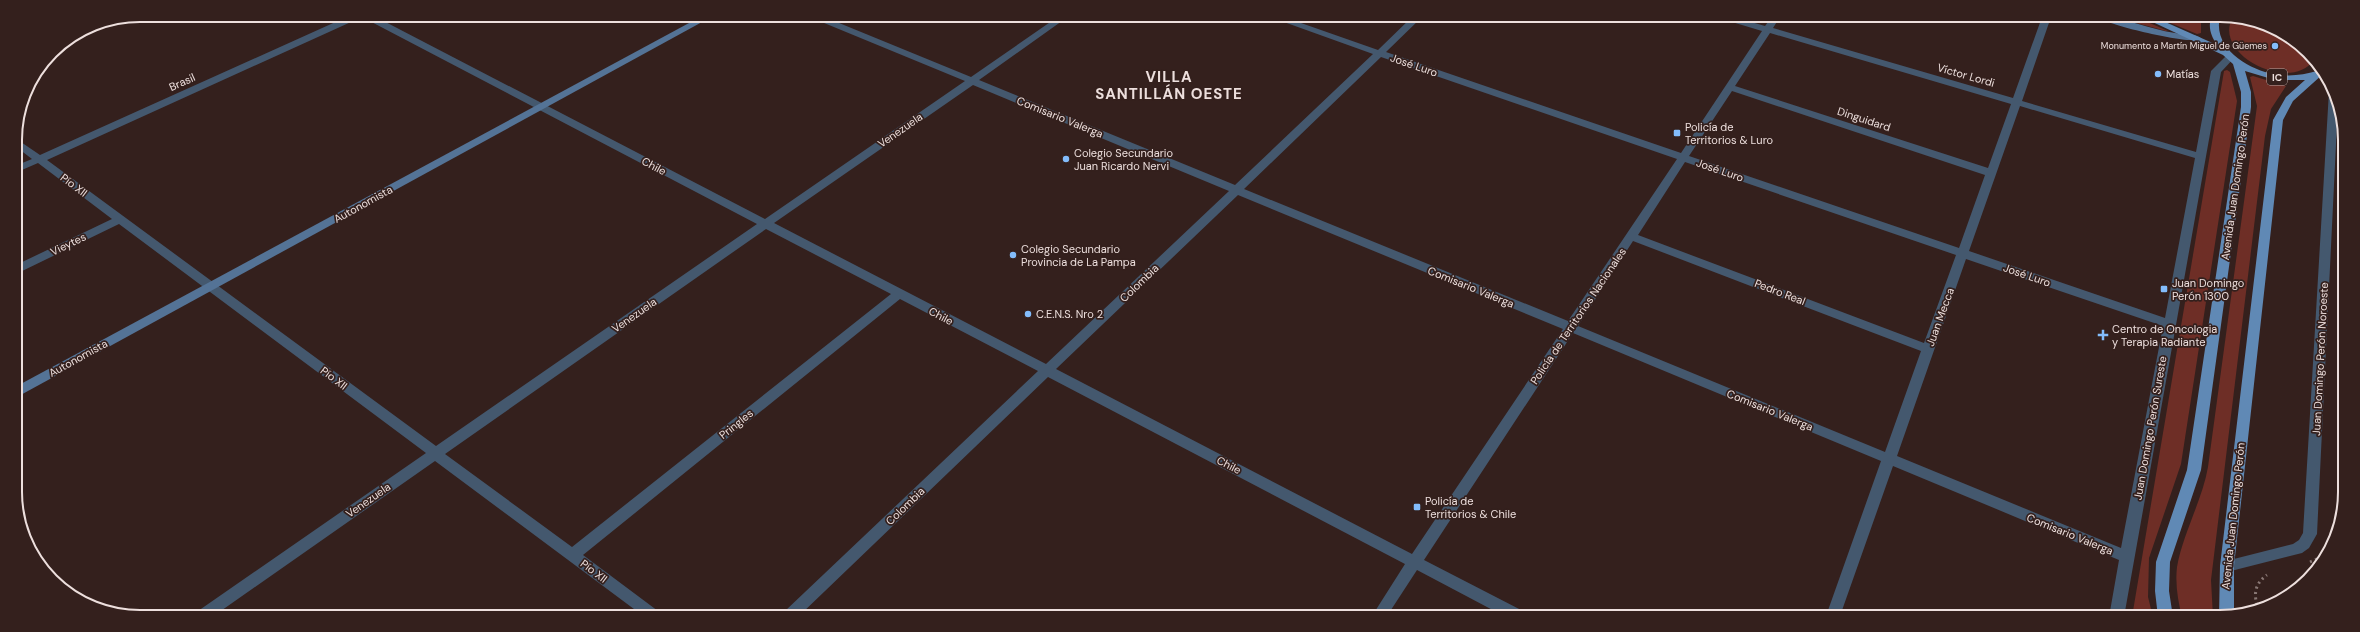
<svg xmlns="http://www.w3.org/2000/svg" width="2360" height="632" font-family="'DM Sans',sans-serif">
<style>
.green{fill:#6e2e26}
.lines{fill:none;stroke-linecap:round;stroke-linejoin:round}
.path{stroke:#897875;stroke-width:3;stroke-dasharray:2 3.5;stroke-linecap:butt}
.street{fill:#44586e;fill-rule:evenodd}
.secondary{fill:#547396;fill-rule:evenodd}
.primary{fill:#6089b5;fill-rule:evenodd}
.poi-dot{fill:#83bcfb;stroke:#34201d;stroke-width:1.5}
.labels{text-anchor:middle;stroke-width:3.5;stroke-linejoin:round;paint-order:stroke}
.far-poi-label{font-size:9px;fill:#eddfdd;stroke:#34201d;text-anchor:end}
.shield{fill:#34201d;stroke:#b6a6a3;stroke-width:1}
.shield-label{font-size:10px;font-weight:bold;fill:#eddfdd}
.street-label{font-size:11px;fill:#eddfdd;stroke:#34201d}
.poi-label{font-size:11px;fill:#eddfdd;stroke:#34201d;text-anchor:start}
.district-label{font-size:15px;font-weight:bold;letter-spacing:1px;fill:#eddfdd;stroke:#34201d}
.rim{fill:none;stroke:#eddfdd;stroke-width:2}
</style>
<rect width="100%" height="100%" fill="#34201d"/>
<g class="green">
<polygon points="2114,17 2136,17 2168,31 2166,31"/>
<polygon points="2156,17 2201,17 2201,33 2197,34"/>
<path d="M 2233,17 C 2262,17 2297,36 2314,60 C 2290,94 2211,54 2233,17 Z"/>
<polygon points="2227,70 2230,72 2237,101 2181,464 2149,558 2148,597 2153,617 2132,617 2224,71"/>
<path d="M 2253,76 L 2286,86 L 2271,109 L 2265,136 L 2211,580 L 2213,617 L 2182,617 C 2178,601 2175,584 2177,567 C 2183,533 2202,501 2208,467 L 2257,106 L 2250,77 Z"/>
</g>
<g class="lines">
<g class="path">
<polyline points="2338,528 2343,402"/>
<polyline points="2310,562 2326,555 2330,550"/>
<path d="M 2259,610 C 2253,596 2254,584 2267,575"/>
</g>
<g class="street">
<path d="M 351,15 L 372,15 L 765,219 L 965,81 L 812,18 L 811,16 L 822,16 L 971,77 L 1059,16 L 1069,16 L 979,80 L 1235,185 L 1373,54 L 1267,16 L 1281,16 L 1378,50 L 1413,16 L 1423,16 L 1386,52 L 1681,153 L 1762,31 L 1722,19 L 1721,17 L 1734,17 L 1765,26 L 1772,17 L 1780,17 L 1773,28 L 2013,98 L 2042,17 L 2051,17 L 2022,101 L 2196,152 L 2211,71 L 2227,55 L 2230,54 L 2235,57 L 2221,72 L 2124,617 L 2109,617 L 2119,560 L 1893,466 L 1840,616 L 1826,616 L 1881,461 L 1573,333 L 1424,560 L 1523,611 L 1525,616 L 1504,616 L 1417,570 L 1387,616 L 1372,616 L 1405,564 L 1048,377 L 800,615 L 783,615 L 785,611 L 1038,371 L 900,299 L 583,555 L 658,611 L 660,615 L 642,615 L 435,461 L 215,615 L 196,615 L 198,611 L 426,453 L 119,224 L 16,274 L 16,265 L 112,219 L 38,163 L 15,173 L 15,166 L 32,159 L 15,146 L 15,138 L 40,155 ZM 362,17 L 757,224 L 436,446 L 47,160 ZM 1770,33 L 2011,104 L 1988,168 L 1735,86 ZM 1381,57 L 1677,159 L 1568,321 L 1244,189 ZM 973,85 L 1229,191 L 1046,364 L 774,223 ZM 1732,91 L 1985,175 L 1959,248 L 1689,156 ZM 2020,106 L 2195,158 L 2165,318 L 1969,251 ZM 1685,162 L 1956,255 L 1924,343 L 1638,235 ZM 1238,195 L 1563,329 L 1412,554 L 1056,369 ZM 766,229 L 891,294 L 572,547 L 445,454 ZM 1633,241 L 1921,351 L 1885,452 L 1578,326 ZM 1966,259 L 2163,326 L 2121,548 L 1897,456 Z"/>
<polygon points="2333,88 2338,103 2317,534 2309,548 2302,553 2227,572 2222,570 2220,566 2222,562 2293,544 2299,540 2303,533 2329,91"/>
</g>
<g class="secondary">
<polygon points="702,16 713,16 17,397 17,386"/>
<path d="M 2098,17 C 2125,17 2148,29 2175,33 C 2182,35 2196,33 2202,39 C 2195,46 2106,25 2098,17 Z"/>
</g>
<path class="primary" d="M 2142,17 L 2154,17 L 2217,45 C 2211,36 2208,28 2211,17 L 2220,17 C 2212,48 2249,70 2274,74 C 2289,77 2303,75 2317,71 L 2323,74 L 2293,101 L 2283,120 L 2234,566 L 2234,616 L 2219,617 L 2220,566 L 2273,120 L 2286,97 L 2305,80 L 2275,80 L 2245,71 L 2251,92 L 2251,107 L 2201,470 L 2170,562 L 2169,591 L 2173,617 L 2158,617 L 2155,591 L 2156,562 L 2187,470 L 2241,107 L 2241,92 L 2233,64 L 2223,55 Z"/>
</g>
<g class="poi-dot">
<circle cx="2275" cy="46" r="4"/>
<circle cx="2158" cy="74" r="4"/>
<rect x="1673" y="129" width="8" height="8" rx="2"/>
<circle cx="1066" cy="159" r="4"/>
<circle cx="1013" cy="255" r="4"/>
<rect x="2160" y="285" width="8" height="8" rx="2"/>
<circle cx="1028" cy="314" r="4"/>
<path d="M2101 329h4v4h4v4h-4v4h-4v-4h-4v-4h4z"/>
<rect x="1413" y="503" width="8" height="8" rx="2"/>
</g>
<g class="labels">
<g class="far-poi-label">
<text x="2267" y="49">Monumento a Martín Miguel de Güemes</text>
</g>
<rect class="shield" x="2267" y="69" width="20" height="16" rx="3"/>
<g class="shield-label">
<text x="2277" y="81">IC</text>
</g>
<g class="street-label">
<text transform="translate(1414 65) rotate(19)" y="4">José Luro</text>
<text transform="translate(1966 75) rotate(16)" y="4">Víctor Lordi</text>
<text transform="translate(182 82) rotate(-24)" y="4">Brasil</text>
<text transform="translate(1060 117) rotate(22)" y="4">Comisario Valerga</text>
<text transform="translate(1864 119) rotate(18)" y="4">Dinguidard</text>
<text transform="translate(900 130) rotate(-35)" y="4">Venezuela</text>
<text transform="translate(654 166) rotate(28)" y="4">Chile</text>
<text transform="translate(1720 170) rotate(19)" y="4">José Luro</text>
<text transform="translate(74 185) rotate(37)" y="4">Pío XII</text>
<text transform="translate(2235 187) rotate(-82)" y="4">Avenida Juan Domingo Perón</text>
<text transform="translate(363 204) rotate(-29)" y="4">Autonomista</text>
<text transform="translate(68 244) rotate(-26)" y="4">Vieytes</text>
<text transform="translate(2027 275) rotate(19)" y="4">José Luro</text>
<text transform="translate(1139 283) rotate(-44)" y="4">Colombia</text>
<text transform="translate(1471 287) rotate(22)" y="4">Comisario Valerga</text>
<text transform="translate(1780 292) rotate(21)" y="4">Pedro Real</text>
<text transform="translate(634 315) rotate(-35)" y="4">Venezuela</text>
<text transform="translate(941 316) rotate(28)" y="4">Chile</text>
<text transform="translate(1578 316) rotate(-56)" y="4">Policía de Territorios Nacionales</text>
<text transform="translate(1940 317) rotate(-70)" y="4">Juan Mecca</text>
<text transform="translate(78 358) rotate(-29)" y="4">Autonomista</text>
<text transform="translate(2320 359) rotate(-87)" y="4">Juan Domingo Perón Noroeste</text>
<text transform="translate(334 378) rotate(37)" y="4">Pío XII</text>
<text transform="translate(1770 410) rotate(22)" y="4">Comisario Valerga</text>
<text transform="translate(736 424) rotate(-39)" y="4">Pringles</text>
<text transform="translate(2150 428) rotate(-80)" y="4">Juan Domingo Perón Sureste</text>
<text transform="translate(1229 465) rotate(27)" y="4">Chile</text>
<text transform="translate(368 500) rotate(-35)" y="4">Venezuela</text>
<text transform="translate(905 506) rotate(-44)" y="4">Colombia</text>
<text transform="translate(2233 516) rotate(-84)" y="4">Avenida Juan Domingo Perón</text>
<text transform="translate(2070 534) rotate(22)" y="4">Comisario Valerga</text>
<text transform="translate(594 571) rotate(37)" y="4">Pío XII</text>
</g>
<g class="poi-label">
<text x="2166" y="78">Matías</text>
<text x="1685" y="131">Policía de<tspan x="1685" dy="13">Territorios &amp; Luro</tspan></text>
<text x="1074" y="157">Colegio Secundario<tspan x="1074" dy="13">Juan Ricardo Nervi</tspan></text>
<text x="1021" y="253">Colegio Secundario<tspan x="1021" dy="13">Provincia de La Pampa</tspan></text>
<text x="2172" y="287">Juan Domingo<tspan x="2172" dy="13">Perón 1300</tspan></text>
<text x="1036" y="318">C.E.N.S. Nro 2</text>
<text x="2112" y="333">Centro de Oncologia<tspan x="2112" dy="13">y Terapia Radiante</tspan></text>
<text x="1425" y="505">Policía de<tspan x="1425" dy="13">Territorios &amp; Chile</tspan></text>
</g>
<g class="district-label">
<text x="1169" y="82">VILLA<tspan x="1169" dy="17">SANTILLÁN OESTE</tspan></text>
</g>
</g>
<path d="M0 0H2360V632H0ZM140 22H2220A118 118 0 0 1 2338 140V492A118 118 0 0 1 2220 610H140A118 118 0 0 1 22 492V140A118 118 0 0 1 140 22Z" fill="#34201d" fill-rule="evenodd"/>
<path class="rim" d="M140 22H2220A118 118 0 0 1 2338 140V492A118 118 0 0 1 2220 610H140A118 118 0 0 1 22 492V140A118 118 0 0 1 140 22Z"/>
</svg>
